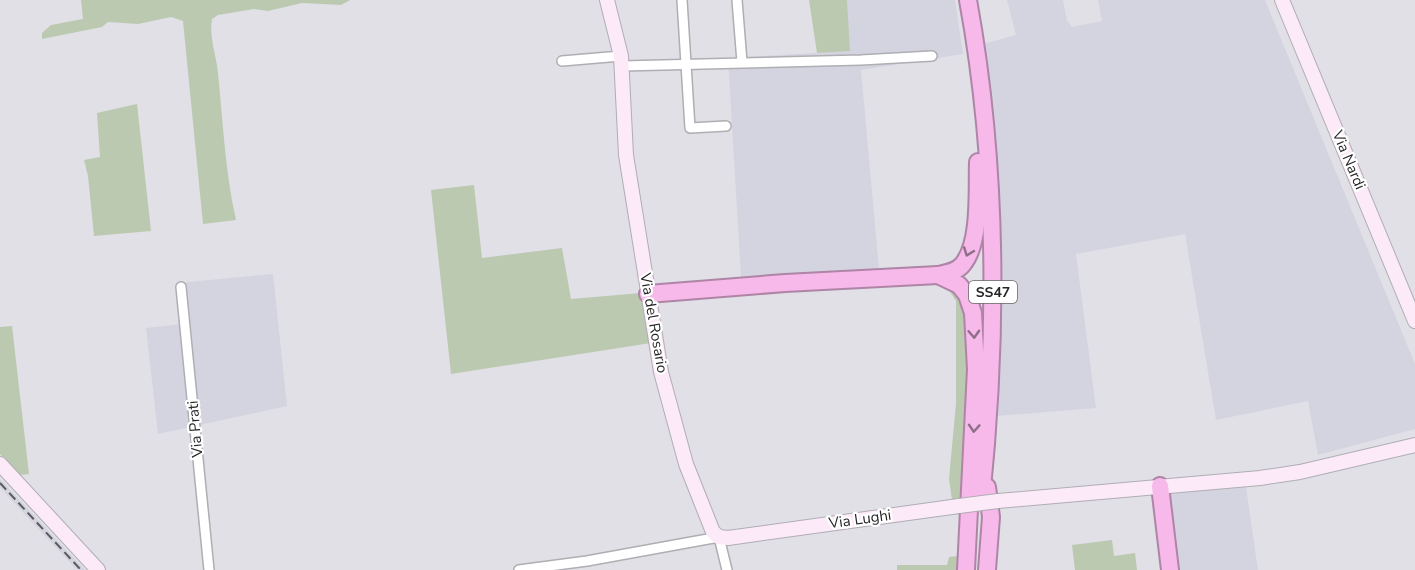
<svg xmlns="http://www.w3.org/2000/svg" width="1415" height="570" font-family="'Nunito Sans',sans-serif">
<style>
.built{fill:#d4d4e1}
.green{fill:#bbc9b0}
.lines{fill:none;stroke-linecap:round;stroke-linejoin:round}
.street-casing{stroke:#aeaeb3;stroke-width:12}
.secondary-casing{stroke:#aeaeb3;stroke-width:16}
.highway-casing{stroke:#ae85a6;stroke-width:20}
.street{stroke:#fff;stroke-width:9}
.secondary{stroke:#fdeaf9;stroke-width:14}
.highway{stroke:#f7b8ea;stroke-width:16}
.rail{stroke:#5a5a5d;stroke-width:2;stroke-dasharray:9 4.5;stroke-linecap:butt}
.secondary-bridge-casing{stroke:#aeaeb3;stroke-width:16;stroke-linecap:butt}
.secondary-bridge{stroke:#fdeaf9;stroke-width:14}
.oneway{stroke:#8e6f89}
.labels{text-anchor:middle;stroke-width:4.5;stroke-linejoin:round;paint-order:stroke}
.shield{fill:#fff;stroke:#676768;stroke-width:1.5}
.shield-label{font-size:14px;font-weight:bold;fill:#262628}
.street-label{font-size:15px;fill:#262628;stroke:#fff}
</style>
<rect width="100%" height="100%" fill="#e0e0e6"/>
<g class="built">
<polygon points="847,0 955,0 963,54 861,70 879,269 741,277 728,58 849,51"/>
<polygon points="1007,0 1063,0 1067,20 1072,27 1102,21 1098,0 1265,0 1415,364 1415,429 1318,455 1308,401 1216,420 1185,234 1076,254 1096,408 996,416 1000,268 983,44 1016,35"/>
<polygon points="273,274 287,406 158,434 146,328 182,324 178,283"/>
<polygon points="0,479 85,570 77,570 17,506 0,487"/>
<polygon points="1246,487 1258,570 1172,570 1168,497 1171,493"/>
</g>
<g class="green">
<path d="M 81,0 L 350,0 L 341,5 L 302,3 L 268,11 L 254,9 L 218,15 L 212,19 C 209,38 216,54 218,73 C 223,122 225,171 236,220 L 203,224 L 183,21 L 171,17 L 138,24 L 108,22 L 102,27 L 42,39 L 42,33 L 51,25 L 83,19 Z"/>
<polygon points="809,0 847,0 850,51 817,53"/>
<polygon points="137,104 151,231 94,236 88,176 84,160 100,157 97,113"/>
<polygon points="474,185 482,258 562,248 571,299 641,293 651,343 451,374 431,190"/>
<polygon points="940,283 959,289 970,335 963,499 952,500 949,479 956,403 956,301 949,290"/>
<polygon points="12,326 29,474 19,475 0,454 0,327"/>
<polygon points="1112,540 1114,556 1135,553 1137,570 1075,570 1072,545"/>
<polygon points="958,556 958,570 897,570 897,565 947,565 949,557"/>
</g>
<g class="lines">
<g class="street-casing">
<g id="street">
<polyline points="682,0 690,128 726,126"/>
<polyline points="737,0 742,62"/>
<polyline points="562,61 621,56"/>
<polyline points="622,66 861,60 932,56"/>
<polyline points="181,287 209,570"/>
<polyline points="519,570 587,561 719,537 727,570"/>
</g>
</g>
<g class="secondary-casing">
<g id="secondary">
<polyline points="607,0 621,56 626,155 661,372 686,464 713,532 719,537 728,538 959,506"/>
<polyline points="1282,0 1415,321"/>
<polyline points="0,464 98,570"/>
<polyline points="998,501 1260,478 1300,472 1415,445"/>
</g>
</g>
<g class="highway-casing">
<g id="highway">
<path d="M 968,0 C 998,164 998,334 981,499"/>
<polyline points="938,275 959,285 967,295 973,313 976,369 966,570"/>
<path d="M 648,294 L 785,283 L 938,275 C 947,273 957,272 963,264 C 981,242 977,190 978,162"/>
<polyline points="1160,486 1170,570"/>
<polyline points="987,570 991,517 987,487"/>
</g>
</g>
<use href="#street" class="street"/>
<use href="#secondary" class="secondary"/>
<use href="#highway" class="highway"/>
<polyline class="rail" points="0,483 81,570"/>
<g class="secondary-bridge-casing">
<polyline id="secondary-bridge" points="959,506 998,501"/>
</g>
<use href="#secondary-bridge" class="secondary-bridge"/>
</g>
<defs><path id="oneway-chevron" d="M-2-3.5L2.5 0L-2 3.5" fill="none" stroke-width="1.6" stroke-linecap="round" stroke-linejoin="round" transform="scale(1.5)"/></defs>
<g class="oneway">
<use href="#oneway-chevron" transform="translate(968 252) rotate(111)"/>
<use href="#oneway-chevron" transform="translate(974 334) rotate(87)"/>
<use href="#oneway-chevron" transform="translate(974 428) rotate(94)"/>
</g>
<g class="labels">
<rect class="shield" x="969" y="281" width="48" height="22" rx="4.5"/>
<g class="shield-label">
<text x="993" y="297">SS47</text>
</g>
<g class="street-label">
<text transform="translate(1349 160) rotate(67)" y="5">Via Nardi</text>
<text transform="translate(654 323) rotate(80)" y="5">Via del Rosario</text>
<text transform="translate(195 429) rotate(-95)" y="5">Via Prati</text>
<text transform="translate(860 519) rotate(-8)" y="5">Via Lughi</text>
</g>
</g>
</svg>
